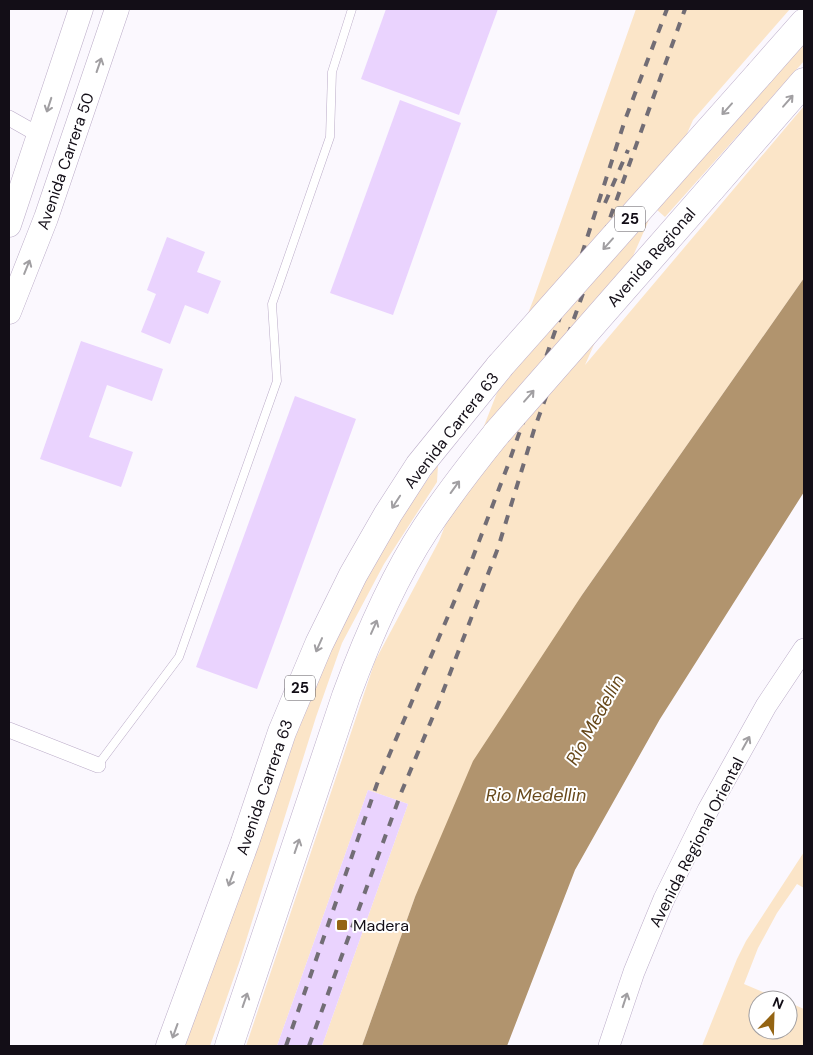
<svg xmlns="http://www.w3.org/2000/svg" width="813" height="1055" font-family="'DM Sans',sans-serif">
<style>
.green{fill:#fbe5c8}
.water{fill:#b1946e}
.building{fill:#ead3fe}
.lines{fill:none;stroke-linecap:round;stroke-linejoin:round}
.lane-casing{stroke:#bbacc8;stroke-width:9}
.street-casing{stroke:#bbacc8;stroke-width:16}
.secondary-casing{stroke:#bbacc8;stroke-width:22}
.primary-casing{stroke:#bbacc8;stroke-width:25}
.highway-casing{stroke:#bbacc8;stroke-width:29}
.lane{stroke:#fff;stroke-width:8}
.street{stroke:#fff;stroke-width:15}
.secondary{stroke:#fff;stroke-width:21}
.primary{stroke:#fff;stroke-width:24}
.highway{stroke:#fff;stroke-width:28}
.rail{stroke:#726d75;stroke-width:4;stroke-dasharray:9 9;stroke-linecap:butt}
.highway-bridge-casing{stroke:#bbacc8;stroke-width:29;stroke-linecap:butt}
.highway-bridge{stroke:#fff;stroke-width:28}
.oneway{stroke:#a19fa2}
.poi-dot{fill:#946413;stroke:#fff;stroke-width:2}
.labels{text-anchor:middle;stroke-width:4;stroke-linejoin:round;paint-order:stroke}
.shield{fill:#fff;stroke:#5a565d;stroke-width:1}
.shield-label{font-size:15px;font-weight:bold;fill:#130e17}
.street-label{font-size:16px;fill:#130e17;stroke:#fff}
.poi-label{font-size:16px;fill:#130e17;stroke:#fff;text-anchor:start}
.water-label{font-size:18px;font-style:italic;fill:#67481a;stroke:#fff}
</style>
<rect width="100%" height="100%" fill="#fbf8fe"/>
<g class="green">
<polygon points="636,9 790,9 693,120 585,365 804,106 804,278 582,595 415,897 362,1046 322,1046 408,804 368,790 277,1046 246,1046 375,661 439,541 534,298"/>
<polygon points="804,43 804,61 665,217 656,209"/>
<polygon points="438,465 437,482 384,564 342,643 316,717 240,960 210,1046 183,1046 296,725 344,610 407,508"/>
<polygon points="804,852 804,888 797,884 777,913 758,948 744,984 782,1000 758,1000 758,1030 788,1030 788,1002 804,1009 804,1046 702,1046 737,959 746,941"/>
</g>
<polygon class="water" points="804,278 804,492 660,719 575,870 507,1046 362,1046 415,897 473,761 582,595"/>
<g class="building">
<polygon points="386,9 498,9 459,115 361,79"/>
<polygon points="400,100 461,123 393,315 330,293"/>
<polygon points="167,237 205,252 197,272 221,281 208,314 185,305 170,344 141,332 156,294 147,290"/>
<polygon points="81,341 163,369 152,401 107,385 89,437 133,452 121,487 40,459"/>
<polygon points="295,396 356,419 257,689 196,667"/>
<polygon points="368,790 408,804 322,1046 277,1046"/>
</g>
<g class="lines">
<g class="lane-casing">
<polyline id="lane" points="98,765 179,657 277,381 272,304 330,137 332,72 352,9"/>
</g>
<g class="street-casing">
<g id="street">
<polyline points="9,118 39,135"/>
<polyline points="9,730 98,765"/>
</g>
</g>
<g class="secondary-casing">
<polyline id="secondary" points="609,1046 634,972 664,899 708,810 766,706 804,649"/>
</g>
<g class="primary-casing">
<g id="primary">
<polyline points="9,225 81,9"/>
<polyline points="9,312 46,218 117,9"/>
</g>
</g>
<g class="highway-casing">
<g id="highway">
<polyline points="760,73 804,23"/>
<polyline points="710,190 804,82"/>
<polyline points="170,1046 245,842 282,732 319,644 353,575 388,514 419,466 500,366"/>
<path d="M 229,1046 L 346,696 C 367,639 393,578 426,528 C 448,495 472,464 497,433"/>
</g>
</g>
<use href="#lane" class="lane"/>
<use href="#street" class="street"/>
<use href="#secondary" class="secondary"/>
<use href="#primary" class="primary"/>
<use href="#highway" class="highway"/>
<g class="rail">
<polyline points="605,203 628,150"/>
<polyline points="286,1046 377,784 473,557 508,465 579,263 625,120 667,9"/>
<polyline points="309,1046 401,793 439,702 498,548 534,430 685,9"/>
</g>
<g class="highway-bridge-casing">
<g id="highway-bridge">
<polyline points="500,366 760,73"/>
<polyline points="497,433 710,190"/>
</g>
</g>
<use href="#highway-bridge" class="highway-bridge"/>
</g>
<defs><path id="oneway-shaft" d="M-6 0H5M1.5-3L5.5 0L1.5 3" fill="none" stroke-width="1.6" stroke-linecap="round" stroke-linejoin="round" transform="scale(1.25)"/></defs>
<g class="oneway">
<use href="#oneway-shaft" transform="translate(99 65) rotate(-71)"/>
<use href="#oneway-shaft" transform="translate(788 101) rotate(-49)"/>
<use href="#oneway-shaft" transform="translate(49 105) rotate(108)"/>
<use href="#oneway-shaft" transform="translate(727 109) rotate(132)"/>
<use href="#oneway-shaft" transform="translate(608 244) rotate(132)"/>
<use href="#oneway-shaft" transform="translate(27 267) rotate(-68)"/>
<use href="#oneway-shaft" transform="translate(529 396) rotate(-49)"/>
<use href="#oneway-shaft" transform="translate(455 487) rotate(-54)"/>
<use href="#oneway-shaft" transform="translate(396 502) rotate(123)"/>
<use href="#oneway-shaft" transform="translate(374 627) rotate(-66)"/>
<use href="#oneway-shaft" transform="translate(319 645) rotate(114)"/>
<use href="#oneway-shaft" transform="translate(746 743) rotate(-61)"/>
<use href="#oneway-shaft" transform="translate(297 846) rotate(-71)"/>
<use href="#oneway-shaft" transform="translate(231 879) rotate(110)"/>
<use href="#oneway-shaft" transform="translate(245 1000) rotate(-71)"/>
<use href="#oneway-shaft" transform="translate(625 1000) rotate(-72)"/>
<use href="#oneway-shaft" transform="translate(175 1031) rotate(110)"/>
</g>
<rect class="poi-dot" x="336" y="919" width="12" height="12" rx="2.5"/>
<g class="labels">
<g class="shield">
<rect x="615" y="206.5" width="30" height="25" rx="4"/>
<rect x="285" y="675.5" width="30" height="25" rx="4"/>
</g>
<g class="shield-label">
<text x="630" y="224">25</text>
<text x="300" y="693">25</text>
</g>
<g class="street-label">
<text transform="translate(65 161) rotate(-71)" y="6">Avenida Carrera 50</text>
<text transform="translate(651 257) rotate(-49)" y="6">Avenida Regional</text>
<text transform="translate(451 430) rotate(-52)" y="6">Avenida Carrera 63</text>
<text transform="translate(264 787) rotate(-71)" y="6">Avenida Carrera 63</text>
<text transform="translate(696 842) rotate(-63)" y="6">Avenida Regional Oriental</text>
</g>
<g class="poi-label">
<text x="353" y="931">Madera</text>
</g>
<g class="water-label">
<text transform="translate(595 720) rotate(-61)" y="6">Río Medellín</text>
<text x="536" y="801">Rio Medellin</text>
</g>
</g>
<rect width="813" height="1055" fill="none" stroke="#130e17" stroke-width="20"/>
<g transform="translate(773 1015) rotate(23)"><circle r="24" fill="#ffffff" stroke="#a19fa2"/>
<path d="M0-4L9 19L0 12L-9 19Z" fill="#946413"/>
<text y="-8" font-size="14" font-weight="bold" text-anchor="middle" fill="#130e17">N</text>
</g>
</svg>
